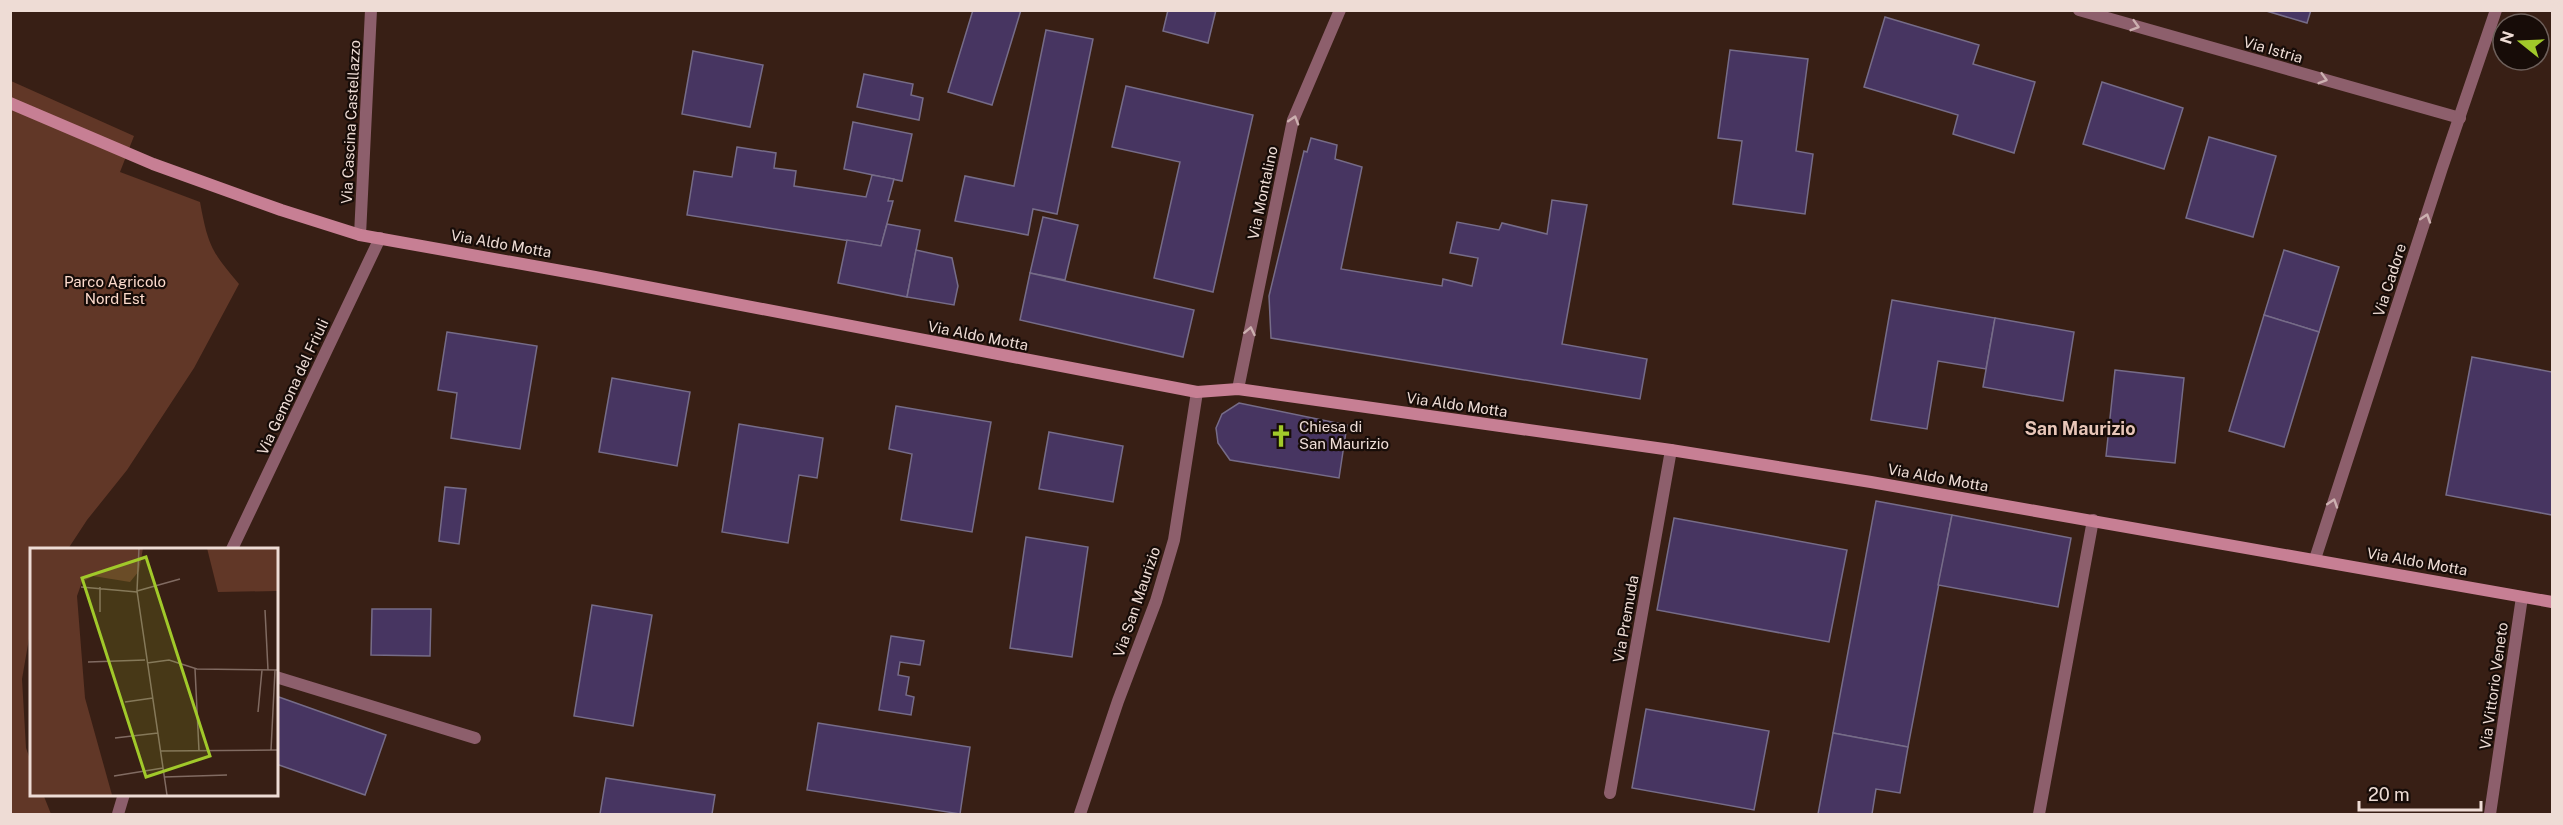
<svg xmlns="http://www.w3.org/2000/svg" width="2563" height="825" font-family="'Public Sans',sans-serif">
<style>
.green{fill:#613727}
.building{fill:#473561;stroke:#766c88;stroke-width:1.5}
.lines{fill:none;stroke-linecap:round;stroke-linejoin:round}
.lane{stroke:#8d5f6c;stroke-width:12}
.street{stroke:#8d5f6c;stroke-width:12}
.secondary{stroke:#c77f94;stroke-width:12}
.oneway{stroke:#ccb0b0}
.labels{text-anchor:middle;stroke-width:4.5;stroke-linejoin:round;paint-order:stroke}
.street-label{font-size:15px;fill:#eedcd5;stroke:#170c08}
.park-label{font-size:15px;fill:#fddbcd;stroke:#170c08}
.poi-label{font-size:15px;fill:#eedcd5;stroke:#170c08;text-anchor:start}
.quarter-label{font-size:18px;font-weight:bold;fill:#e8c6b8;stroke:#170c08}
.inset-road{fill:none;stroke:#816b62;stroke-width:1.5}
.view{fill:#a1c92a;fill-opacity:0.15;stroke:#a1c92a;stroke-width:3}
.inset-edge{fill:none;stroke:#eedcd5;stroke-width:3}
</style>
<rect width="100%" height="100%" fill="#381f15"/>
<path class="green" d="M 11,81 L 134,136 L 120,172 L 200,202 C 208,245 211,251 239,284 L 194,368 L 127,470 L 87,520 L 68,549 L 32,549 L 31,627 L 22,679 L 26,748 L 31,762 L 32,794 L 43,794 L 51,814 L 11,814 Z"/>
<g class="building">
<polygon points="973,10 1021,10 992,105 948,92"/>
<polygon points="1168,10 1216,10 1208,43 1163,31"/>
<polygon points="2263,10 2311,10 2307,23"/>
<polygon points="1885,17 1979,45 1973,64 2035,82 2014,153 1953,134 1958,115 1864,87"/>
<polygon points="1046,30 1093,39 1057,214 1033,209 1028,235 955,221 965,176 1014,186"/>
<polygon points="1730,50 1808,59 1796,151 1813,154 1805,214 1733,204 1742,141 1718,138"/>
<polygon points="693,51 763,65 750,127 682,114"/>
<polygon points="864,74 913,84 911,95 923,98 919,120 857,107"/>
<polygon points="2102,82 2183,108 2164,169 2083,144"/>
<polygon points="1126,86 1253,115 1213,292 1154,278 1180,162 1112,147"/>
<polygon points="853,122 912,134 902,181 844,169"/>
<polygon points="2209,137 2276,156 2253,237 2186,218"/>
<polygon points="1311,138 1337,145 1335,159 1362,167 1341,269 1442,286 1443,279 1472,286 1478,258 1450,253 1457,222 1499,230 1502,223 1547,234 1552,200 1587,205 1562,344 1647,359 1640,399 1271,338 1269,296 1304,151 1307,152"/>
<polygon points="737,147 776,153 774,168 796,171 794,186 866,197 872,175 894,179 888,201 893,201 881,246 687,215 694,171 732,177"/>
<polygon points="1043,217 1078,225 1065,280 1030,273"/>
<polygon points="887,224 920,230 907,297 838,283 847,240 881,246"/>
<polygon points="916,250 952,258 958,286 954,305 907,297"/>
<polygon points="2284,250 2339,267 2319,332 2264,315"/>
<polygon points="1030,273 1194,310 1183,357 1020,320"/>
<polygon points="1892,300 1995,318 1986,369 1938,361 1927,429 1871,420"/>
<polygon points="2264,315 2319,332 2284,447 2229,431"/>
<polygon points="1995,318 2074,332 2063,401 1983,387"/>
<polygon points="447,332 537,346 520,449 451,438 457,393 438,390"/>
<polygon points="2472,357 2552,372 2552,515 2446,495"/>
<polygon points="2115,370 2184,378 2175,463 2106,456"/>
<polygon points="612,378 690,392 677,466 599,452"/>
<polygon points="1239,403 1347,425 1339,478 1230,460 1218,443 1216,428 1222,414"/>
<polygon points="896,406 991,422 972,532 901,520 912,454 889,449"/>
<polygon points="739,424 823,438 817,478 799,475 788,543 722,532"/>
<polygon points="1049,432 1123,446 1113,502 1039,489"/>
<polygon points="445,487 466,489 459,544 439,541"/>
<polygon points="1876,501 1952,515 1908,747 1833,733"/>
<polygon points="1952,515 2071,538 2058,607 1938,585"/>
<polygon points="1674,518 1847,550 1829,642 1657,610"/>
<polygon points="1026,537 1088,547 1072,657 1010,648"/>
<polygon points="592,605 652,615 633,726 574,716"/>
<polygon points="372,609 431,609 430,656 371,655"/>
<polygon points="891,636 924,641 920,665 900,662 898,675 909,677 906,695 914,697 911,715 879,710"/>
<polygon points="276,696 386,735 365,795 276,764"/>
<polygon points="1646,709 1769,731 1754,810 1632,788"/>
<polygon points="818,723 970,747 960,814 807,790"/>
<polygon points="1833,733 1908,747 1900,793 1876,789 1872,814 1818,814"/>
<polygon points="606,778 715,795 712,814 600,814"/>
</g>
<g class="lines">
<polyline class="lane" points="276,677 475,738"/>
<g class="street">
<polyline points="2079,10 2460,118"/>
<polyline points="360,235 371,10"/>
<polyline points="1238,389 1293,120 1340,10"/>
<polyline points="232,549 380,238"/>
<polyline points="2315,559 2442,168 2496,10"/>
<polyline points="1610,793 1671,450"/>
<polyline points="118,814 124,794"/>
<polyline points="1080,814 1118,701 1156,601 1174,540 1197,392"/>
<polyline points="2039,814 2093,520"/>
<polyline points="2490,814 2522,597"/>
</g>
<polyline class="secondary" points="10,103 153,164 281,210 360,235 595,277 1197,392 1238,389 1671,450 1871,482 2552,602"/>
</g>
<defs><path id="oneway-chevron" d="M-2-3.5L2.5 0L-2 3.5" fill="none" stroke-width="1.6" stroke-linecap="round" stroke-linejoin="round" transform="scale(1.5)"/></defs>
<g class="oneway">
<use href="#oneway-chevron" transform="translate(2135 26) rotate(16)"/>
<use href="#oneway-chevron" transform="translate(2323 79) rotate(16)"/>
<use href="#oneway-chevron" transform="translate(1294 120) rotate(-73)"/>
<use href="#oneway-chevron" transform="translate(2426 218) rotate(-72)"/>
<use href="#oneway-chevron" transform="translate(1250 331) rotate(-78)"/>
<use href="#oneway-chevron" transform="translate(2333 503) rotate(-72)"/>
</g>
<defs>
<g id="church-bare" transform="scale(1.8)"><path d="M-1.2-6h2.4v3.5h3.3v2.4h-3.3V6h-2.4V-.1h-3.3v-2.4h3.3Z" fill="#a1c92a" stroke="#170c08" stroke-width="2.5" paint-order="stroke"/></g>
</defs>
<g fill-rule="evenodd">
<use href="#church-bare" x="1281" y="436"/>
</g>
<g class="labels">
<g class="street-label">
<text transform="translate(2273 50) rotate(16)" y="5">Via Istria</text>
<text transform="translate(351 122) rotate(-87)" y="5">Via Cascina Castellazzo</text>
<text transform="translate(1263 193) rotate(-78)" y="5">Via Montalino</text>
<text transform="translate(501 244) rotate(10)" y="5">Via Aldo Motta</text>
<text transform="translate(2390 280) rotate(-72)" y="5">Via Cadore</text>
<text transform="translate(978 336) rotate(11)" y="5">Via Aldo Motta</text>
<text transform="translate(293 387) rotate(-65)" y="5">Via Gemona del Friuli</text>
<text transform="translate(1457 405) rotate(8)" y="5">Via Aldo Motta</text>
<text transform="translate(1938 478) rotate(10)" y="5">Via Aldo Motta</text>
<text transform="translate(2417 562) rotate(10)" y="5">Via Aldo Motta</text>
<text transform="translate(1137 602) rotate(-71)" y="5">Via San Maurizio</text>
<text transform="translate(1626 619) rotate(-80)" y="5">Via Premuda</text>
<text transform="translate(2494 686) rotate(-82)" y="5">Via Vittorio Veneto</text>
</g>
<g class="park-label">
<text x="115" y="287">Parco Agricolo<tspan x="115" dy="17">Nord Est</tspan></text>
</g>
<g class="poi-label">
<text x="1299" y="432">Chiesa di<tspan x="1299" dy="17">San Maurizio</tspan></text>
</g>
<g class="quarter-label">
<text x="2080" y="435">San Maurizio</text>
</g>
</g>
<g transform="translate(30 548)">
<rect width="248" height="248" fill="#381f15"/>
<path d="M 0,0 L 113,0 L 109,23 L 100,34 L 63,28 L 52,34 L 47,48 L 55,150 L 82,247 L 0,247 ZM 177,0 L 247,0 L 247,43 L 188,44 Z" fill="#613727"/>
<path class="inset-road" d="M 109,0 L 107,43 L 137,247M 51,39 L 107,44M 70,39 L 70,64M 107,43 L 150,31M 235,62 L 238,122M 58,114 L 115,112M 117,115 L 139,112 L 167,121 L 248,122M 165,121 L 169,203M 95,154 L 123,150M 228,164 L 232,122M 85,190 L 128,185M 241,202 L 245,122M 131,203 L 248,202M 84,228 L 133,220M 134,229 L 197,227"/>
<path class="view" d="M 116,9 L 180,208 L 116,229 L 52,30 Z"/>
<rect width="248" height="248" class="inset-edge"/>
</g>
<rect width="2563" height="825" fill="none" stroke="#eedcd5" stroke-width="24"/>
<g transform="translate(2521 42) rotate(288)"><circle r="28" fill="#170c08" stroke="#6d5f5a" stroke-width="1.5"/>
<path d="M0-4.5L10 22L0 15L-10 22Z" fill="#a1c92a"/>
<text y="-9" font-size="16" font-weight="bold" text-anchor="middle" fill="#eedcd5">N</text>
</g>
<path d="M2359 801v9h122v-9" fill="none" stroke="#eedcd5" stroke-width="3"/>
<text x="2368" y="801" font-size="18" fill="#eedcd5" stroke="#170c08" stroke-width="4.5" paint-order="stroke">20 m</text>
</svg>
